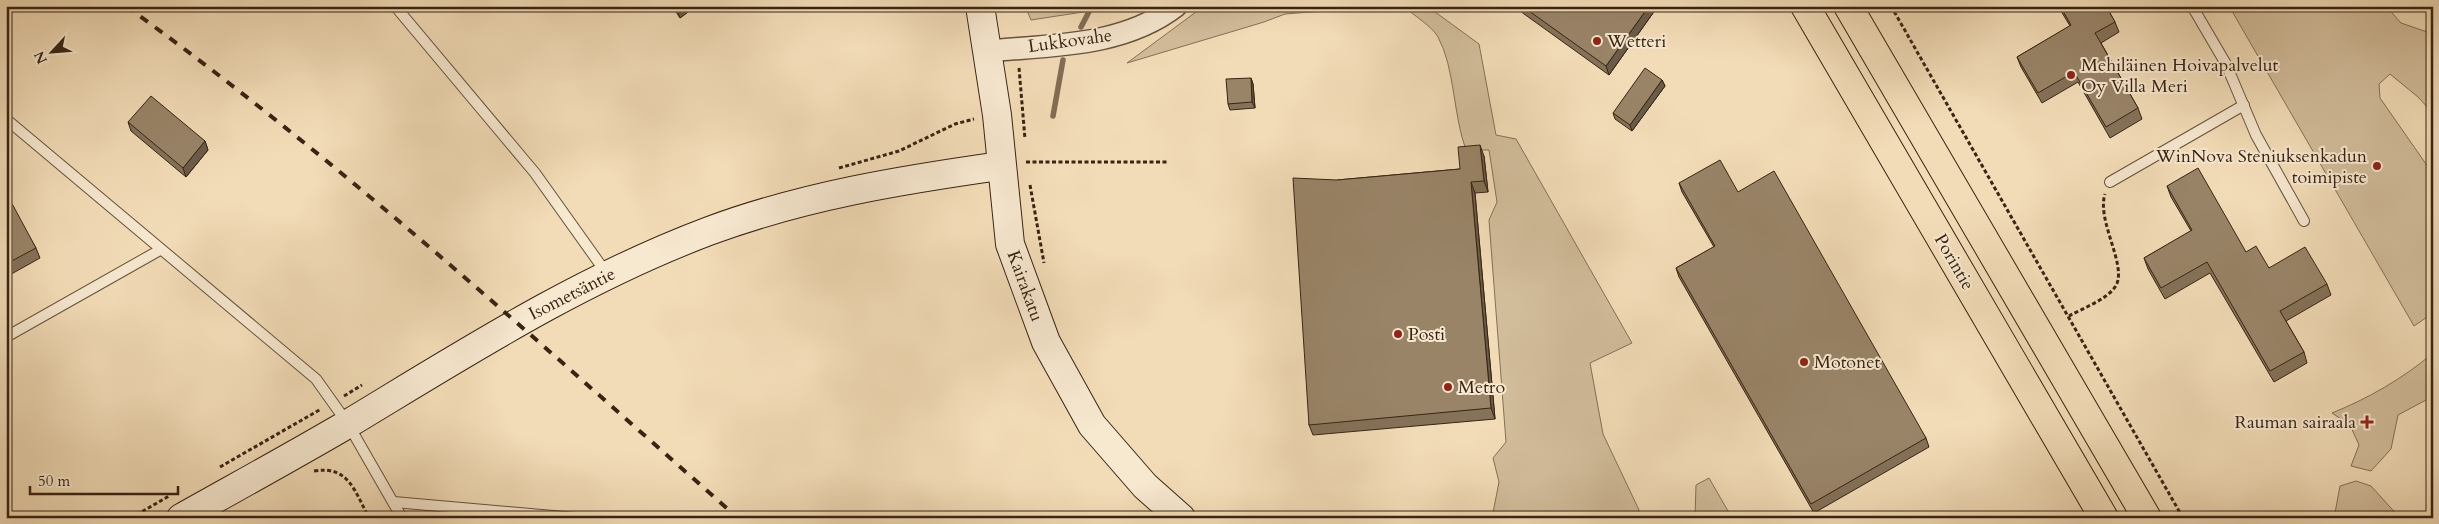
<svg xmlns="http://www.w3.org/2000/svg" width="2439" height="524" font-family="Cardo,serif">
	<style>
		.green { fill: #d2bd9b; stroke: #857057 }
		.lines { fill: none; stroke-linecap: round; stroke-linejoin: round }
		.stream { stroke: #826d54; stroke-width: 5.5 }
		.lane-casing { stroke: #66523c; stroke-width: 12 }
		.street-casing { stroke: #66523c; stroke-width: 24 }
		.secondary-casing { stroke: #382413; stroke-width: 30 }
		.highway-casing { stroke: #382413; stroke-width: 30 }
		.path { stroke: #382413; stroke-width: 3; stroke-dasharray: 4 2.5; stroke-linecap: butt }
		.lane { stroke: #f7e8d0; stroke-width: 10 }
		.street { stroke: #f7e8d0; stroke-width: 21 }
		.secondary { stroke: #f7e8d0; stroke-width: 28 }
		.highway { stroke: #f2dcb7; stroke-width: 28 }
		.rail { stroke: #382413; stroke-width: 4; stroke-dasharray: 9 9; stroke-linecap: butt }
		.wall { fill: #847259; stroke: #382413 }
		.shaded-wall { fill: #6b5c49; stroke: #382413 }
		.building { fill: #998468; stroke: #382413 }
		.poi-dot { fill: #8f2418; stroke: #f7e8d0; stroke-width: 2 }
		.labels { text-anchor: middle; dominant-baseline: central; stroke-width: 4; stroke-linejoin: round; paint-order: stroke }
		.street-label { font-size: 18px; fill: #382413; stroke: #f7e8d0 }
		.poi-label { font-size: 18px; fill: #382413; stroke: #f7e8d0; text-anchor: start }
	</style>
	<rect width="100%" height="100%" fill="#f2dcb7"/>
	<filter id="stains"><feTurbulence type="fractalNoise" baseFrequency=".004" numOctaves="4"/><feColorMatrix values="0 0 0 0 .2 0 0 0 0 .09 0 0 0 0 .02 0 0 0 .5 -.17"/></filter>
	<radialGradient id="worn" r=".72"><stop offset=".6" stop-color="#630" stop-opacity="0"/><stop offset="1" stop-color="#630" stop-opacity=".3"/></radialGradient>
	<!-- green -->
	<g class="green">
		<polygon points="1025,6 1122,6 1031,20"/>
		<polygon points="1204,6 1386,6 1285,14 1264,22 1127,63"/>
		<path d="M1403,6H1427L1479,44L1496,135L1516,139L1632,343L1590,363L1603,434L1639,510L1637,518H1492L1499,482L1493,458L1506,442L1489,220L1497,202L1489,150H1466C1453,115 1455,68 1438,37C1433,27 1412,14 1403,6Z"/>
		<polygon points="2229,6 2386,6 2401,23 2433,34 2433,132 2431,111 2418,97 2390,74 2379,84 2380,98 2433,174 2433,313 2414,326"/>
		<path d="M2433,353V402L2426,400L2398,415L2391,449L2371,471L2351,466L2359,445L2350,425L2332,413C2367,399 2404,378 2433,353Z"/>
		<polygon points="1709,478 1732,518 1695,518 1696,485"/>
		<polygon points="2356,481 2371,486 2400,518 2337,518 2335,513 2340,486"/>
	</g>
	<g class="lines">
		<!-- stream -->
		<g class="stream">
			<polyline points="1081,27 1092,6"/>
			<polyline points="1053,116 1063,60"/>
		</g>
		<defs>
			<g id="lane">
				<polyline points="395,6 535,173 607,274"/>
				<polyline points="2192,6 2226,64 2256,135 2304,221"/>
				<polyline points="6,119 316,379 348,424 402,518"/>
				<polyline points="2110,182 2244,105"/>
				<polyline points="6,337 160,250"/>
				<polyline points="394,502 576,518"/>
			</g>
			<path id="street" d="M988,51C1051,45 1123,47 1176,6"/>
			<g id="secondary">
				<polyline points="980,6 997,115 1010,244 1046,342 1092,425 1145,486 1181,518"/>
				<path d="M181,518C238,486 295,455 351,422C467,352 581,279 709,231C803,196 901,180 1000,166"/>
			</g>
			<g id="highway">
				<polyline points="1805,6 2104,518"/>
				<polyline points="1848,6 2147,518"/>
			</g>
		</defs>
		<!-- lane casing -->
		<use href="#lane" class="lane-casing"/>
		<!-- street casing -->
		<use href="#street" class="street-casing"/>
		<!-- secondary casing -->
		<use href="#secondary" class="secondary-casing"/>
		<!-- highway casing -->
		<use href="#highway" class="highway-casing"/>
		<!-- path -->
		<g class="path">
			<polyline points="1891,6 2183,518"/>
			<polyline points="1019,68 1025,139"/>
			<polyline points="1026,162 1168,162"/>
			<polyline points="839,168 899,151 955,124 974,119"/>
			<polyline points="1030,185 1044,263"/>
			<path d="M2069,316C2083,308 2106,300 2115,287C2129,268 2096,221 2105,194"/>
			<polyline points="344,396 362,385"/>
			<polyline points="220,467 321,409"/>
			<path d="M314,471C349,465 355,492 369,518"/>
			<polyline points="131,518 169,496"/>
		</g>
		<!-- lane -->
		<use href="#lane" class="lane"/>
		<!-- street -->
		<use href="#street" class="street"/>
		<!-- secondary -->
		<use href="#secondary" class="secondary"/>
		<!-- highway -->
		<use href="#highway" class="highway"/>
		<!-- rail -->
		<path class="rail" d="M126,6C342,162 538,342 738,518"/>
	</g>
	<!-- wall -->
	<g class="wall">
		<polygon points="672,6 696,6 680,18"/>
		<polygon points="1513,6 1658,6 1609,75"/>
		<polygon points="2058,6 2106,6 2115,22 2119,32 2101,43 2138,108 2142,119 2110,138 2078,82 2042,103 2021,67 2017,57 2070,26"/>
		<polygon points="1251,78 1253,84 1255,108 1230,110 1228,104"/>
		<polygon points="1662,80 1665,86 1632,131 1615,119 1613,113"/>
		<polygon points="128,122 205,141 208,150 186,177 131,131"/>
		<polygon points="1484,156 1488,192 1475,193 1495,419 1313,435 1309,425 1337,180 1460,169"/>
		<polygon points="1679,183 1738,192 1926,438 1929,447 1814,513 1679,277 1676,268 1714,247 1682,192"/>
		<polygon points="2167,186 2246,252 2269,268 2327,284 2331,295 2286,321 2304,352 2307,363 2274,382 2210,273 2165,299 2148,269 2144,258 2191,231 2171,197"/>
		<polygon points="6,200 36,248 40,258 6,277"/>
	</g>
	<!-- shaded-wall -->
	<g class="shaded-wall">
		<polygon points="677,6 696,6 680,18 676,7"/>
		<polygon points="1649,6 1658,6 1609,75 1606,66"/>
		<polygon points="1251,78 1253,84 1255,108 1252,102"/>
		<polygon points="1662,80 1665,86 1632,131 1630,125"/>
		<polygon points="205,141 208,150 186,177 183,168"/>
		<polygon points="1480,145 1484,156 1488,192 1484,181"/>
		<polygon points="1471,182 1475,193 1495,419 1491,408"/>
	</g>
	<!-- building -->
	<g class="building">
		<polygon points="1522,6 1649,6 1606,66"/>
		<polygon points="2060,6 2106,6 2115,22 2095,33 2138,108 2106,127 2074,72 2038,93 2017,57 2071,25"/>
		<polygon points="1645,68 1662,80 1630,125 1613,113"/>
		<polygon points="1251,78 1252,102 1228,104 1226,79"/>
		<polygon points="151,96 205,141 183,168 128,122"/>
		<polygon points="1480,145 1484,181 1471,182 1491,408 1309,425 1293,178 1337,180 1460,169 1458,147"/>
		<polygon points="1720,160 1738,192 1774,171 1926,438 1811,504 1676,268 1715,246 1679,183"/>
		<polygon points="2198,168 2246,252 2256,246 2269,268 2305,247 2327,284 2280,311 2304,352 2270,371 2207,262 2161,288 2144,258 2192,230 2167,186"/>
		<polygon points="9,198 36,248 6,264 6,200"/>
	</g>
	<!-- markers -->
	<g class="poi-dot">
		<circle cx="1597" cy="41" r="5"/>
		<circle cx="2071" cy="75" r="5"/>
		<circle cx="2377" cy="166" r="5"/>
		<circle cx="1398" cy="334" r="5"/>
		<circle cx="1804" cy="362" r="5"/>
		<circle cx="1448" cy="387" r="5"/>
		<path d="M2364.5 414.5h5v5h5v5h-5v5h-5v-5h-5v-5h5z"/>
	</g>
	<g class="labels">
		<!-- street labels -->
		<g class="street-label">
			<text transform="translate(1070 41) rotate(-8)">Lukkovahe</text>
			<text transform="translate(1954 262) rotate(60)">Porintie</text>
			<text transform="translate(1025 286) rotate(70)">Kairakatu</text>
			<text transform="translate(572 294) rotate(-27)">Isometsäntie</text>
		</g>
		<!-- poi labels -->
		<g class="poi-label">
			<text x="1607" y="41">Wetteri</text>
			<text x="2081" y="65">Mehiläinen Hoivapalvelut<tspan x="2081" dy="21">Oy Villa Meri</tspan></text>
			<text x="2367" y="156" text-anchor="end">WinNova Steniuksenkadun<tspan x="2367" dy="21">toimipiste</tspan></text>
			<text x="1408" y="334">Posti</text>
			<text x="1814" y="362">Motonet</text>
			<text x="1458" y="387">Metro</text>
			<text x="2356" y="422" text-anchor="end">Rauman sairaala</text>
		</g>
	</g>
	<!-- margin -->
	<rect width="2439" height="524" fill="none" stroke="#f2dcb7" stroke-width="25"/>
	<rect x="8" y="8" width="2424" height="509" fill="none" stroke="#382413" stroke-width="2.5"/>
	<rect x="12" y="12" width="2414" height="499" fill="none" stroke="#382413"/>
	<!-- north arrow -->
	<g transform="translate(52 52) rotate(244)" stroke="#f7e8d0" stroke-width="4" paint-order="stroke">
	<path d="M0-4L9 19L0 12L-9 19Z" fill="#382413"/>
	<text y="-8" font-size="14" font-weight="bold" text-anchor="middle" fill="#382413">N</text>
	</g>
	<!-- scale -->
	<path d="M30 486v8h148v-8" fill="none" stroke="#382413" stroke-width="2.5"/>
	<text x="38" y="486" font-size="15" fill="#382413" stroke="#f7e8d0" stroke-width="4" paint-order="stroke">50 m</text>
	<rect width="100%" height="100%" filter="url(#stains)"/>
	<rect width="100%" height="100%" fill="url(#worn)"/>
</svg>
